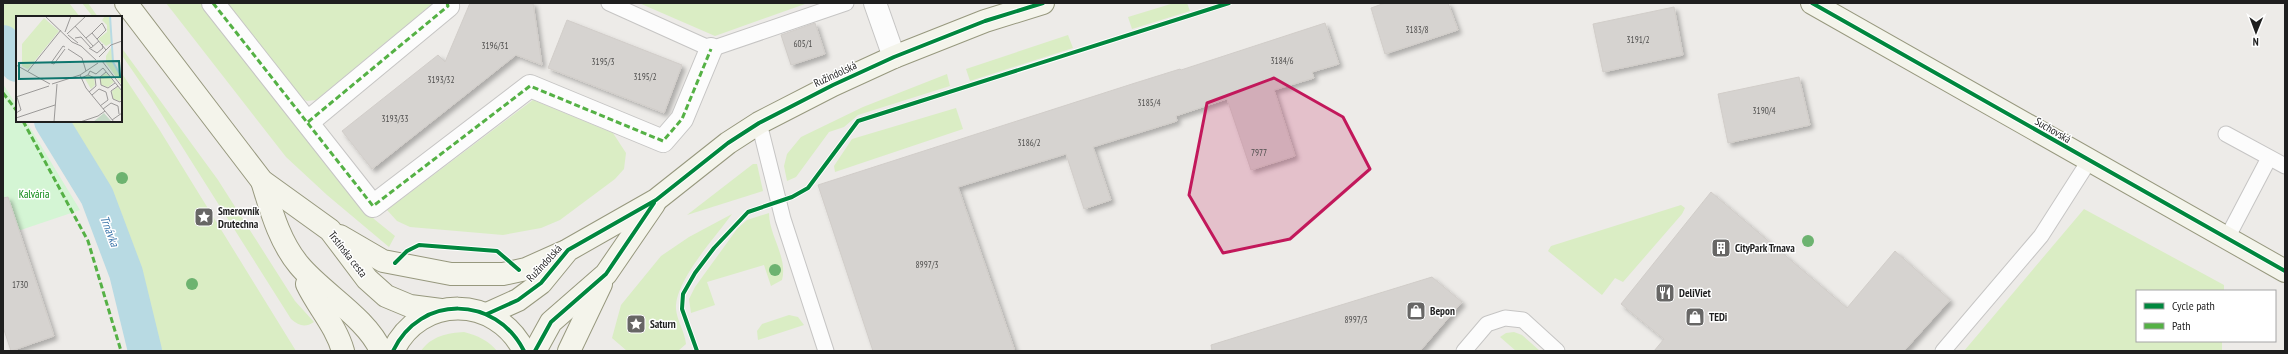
<svg xmlns="http://www.w3.org/2000/svg" width="2288" height="354" font-family="'PT Sans Narrow',sans-serif">
	<style>
		.grass { fill: #daedc4 }
		.park { fill: #d4f5d4 }
		.lines { fill: none; stroke-linecap: round; stroke-linejoin: round }
		.canal { stroke: #b8dae3; stroke-width: 34 }
		.building { fill: #d6d3d0; stroke: #d1cdc9; filter: url(#shadow) }
		.lane-casing { stroke: #c6c5c4; stroke-width: 17 }
		.street-casing { stroke: #c6c5c4; stroke-width: 24 }
		.secondary-casing { stroke: #97987e; stroke-width: 24 }
		.lane { stroke: #fcfcfc; stroke-width: 15 }
		.street { stroke: #fcfcfc; stroke-width: 22 }
		.secondary { stroke: #f4f4eb; stroke-width: 22 }
		.quiet { stroke: #55b145; stroke-width: 3; stroke-dasharray: 6 3; stroke-linecap: butt }
		.cycleway-casing { stroke: #fff; stroke-width: 6 }
		.cycleway { stroke: #00873e; stroke-width: 4 }
		.tree { fill: #6db370 }
		.marked { fill: #c2185b; fill-opacity: 0.2; stroke: #c2185b; stroke-width: 3; stroke-linejoin: round }
		.labels { text-anchor: middle; dominant-baseline: central; stroke-width: 3; stroke-linejoin: round; paint-order: stroke }
		.number-label { font-size: 9px; fill: #4d4c4b }
		.street-label { font-size: 11px; fill: #1f1f1f; stroke: #fff }
		.park-label { font-size: 11px; fill: #05850d; stroke: #fff }
		.poi-label { font-size: 11px; font-weight: bold; fill: #1f1f1f; stroke: #fff; text-anchor: start }
		.water-label { font-size: 12px; font-style: italic; fill: #427aad; stroke: #fff }
		.inset-river { fill: none; stroke: #b8dae3; stroke-width: 2 }
		.inset-road { fill: none; stroke: #9b9998; stroke-width: 1 }
		.view { fill: #0f766e; fill-opacity: 0.15; stroke: #0f766e; stroke-width: 2 }
		.inset-edge { fill: none; stroke: #1f1f1f; stroke-width: 2 }
	</style>
	<defs>
		<filter id="shadow"><feDropShadow dx="3.5" dy="3.5" stdDeviation="2" flood-color="#0004"/></filter>
	</defs>
	<rect width="100%" height="100%" fill="#edebe8"/>
	<!-- grass -->
	<g class="grass">
		<polygon points="3,3 69,3 80,17 17,17 17,50 3,31"/>
		<polygon points="82,3 88,3 98,17 93,17"/>
		<polygon points="166,3 201,3 374,219 395,236 389,247 327,195 286,157"/>
		<polygon points="226,3 433,3 316,100 307,101 298,96"/>
		<polygon points="639,3 804,3 805,4 715,36"/>
		<polygon points="1174,3 1187,3 1190,11 1132,29 1128,17"/>
		<polygon points="1068,35 1073,48 970,81 966,69"/>
		<path d="M121,47L218,180L295,301L314,322C305,328 299,326 291,319L152,99L121,54Z"/>
		<path d="M121,72L159,129L296,351H157C146,306 135,255 115,213C100,181 80,151 60,121H121Z"/>
		<polygon points="947,74 950,86 858,115 844,127 829,132 796,177 787,181 784,166 787,154 801,137 863,107"/>
		<polygon points="533,100 613,133 626,153 624,169 615,179 560,220 541,228 503,235 410,227 397,221 387,210"/>
		<polygon points="956,108 963,129 835,172 834,166 852,139"/>
		<polygon points="753,164 757,164 763,191 687,215"/>
		<polygon points="1681,205 1685,208 1682,214 1623,282 1615,278 1602,295 1548,251 1551,246"/>
		<polygon points="2084,209 2224,285 2224,291 2137,291 2137,341 2222,341 2222,351 1964,351"/>
		<path d="M769,213C769,236 788,257 782,280L771,286L764,265L707,282L715,305L691,313L689,299L695,287L737,229L747,220Z"/>
		<path d="M732,214C715,238 675,280 676,309C677,321 685,332 686,344L678,351H627L612,338L621,305L661,256L689,237Z"/>
		<polygon points="789,315 798,317 804,325 758,340 757,331 762,324"/>
		<path d="M464,332C478,336 488,340 497,351H421C431,336 448,333 464,332Z"/>
		<polygon points="1514,332 1522,335 1540,351 1516,351 1500,337 1506,333"/>
	</g>
	<!-- park -->
	<polygon class="park" points="3,84 17,106 17,121 26,121 80,210 3,236"/>
	<g class="lines">
		<!-- canal -->
		<g class="canal">
			<polyline points="3,42 17,65"/>
			<polyline points="51,121 97,196 126,273 145,351"/>
		</g>
	</g>
	<!-- building -->
	<g class="building">
		<polygon points="470,3 533,3 542,65 516,55 372,169 342,131 438,55 445,62"/>
		<polygon points="1385,3 1448,3 1458,30 1385,54 1371,8"/>
		<polygon points="1674,7 1683,55 1603,72 1593,24"/>
		<polygon points="567,20 682,65 664,113 548,68"/>
		<polygon points="815,23 825,54 791,65 781,35"/>
		<polygon points="1325,23 1339,64 1312,72 1314,78 1274,90 1295,156 1251,170 1227,99 1176,116 1177,121 1093,147 1111,200 1084,209 1066,154 958,187 1015,351 873,351 818,185 1132,84 1180,69 1181,70"/>
		<polygon points="1799,77 1810,125 1728,143 1718,94"/>
		<polygon points="1711,192 1847,308 1895,251 1950,300 1904,351 1654,351 1664,339 1621,304"/>
		<polygon points="8,197 54,336 11,351 3,327 3,198"/>
		<polygon points="1432,277 1462,302 1420,351 1212,351 1211,345"/>
	</g>
	<g class="lines">
		<defs>
			<g id="lane">
				<polyline points="609,3 711,49 846,3"/>
				<polyline points="759,123 783,219 826,351"/>
				<polyline points="2226,134 2285,166"/>
				<polyline points="2227,238 2269,158"/>
				<polyline points="1464,351 1487,324 1505,318 1523,320 1557,351"/>
				<polyline points="1943,351 2041,236 2089,161"/>
			</g>
			<g id="street">
				<polyline points="213,3 373,206 530,86 663,141 682,119 711,49"/>
				<polyline points="875,3 894,57"/>
				<polyline points="308,122 448,6 447,3"/>
			</g>
			<g id="secondary">
				<polyline points="126,3 262,181 330,230 367,279 386,296 410,306 441,310"/>
				<polyline points="1812,3 2285,271"/>
				<path d="M262,181C271,210 279,241 299,265C322,293 367,318 381,351"/>
				<polyline points="340,236 383,261 451,274 503,274 526,269 564,252"/>
				<path d="M307,284C318,307 336,326 343,351"/>
				<polyline points="487,314 518,300 541,283 568,250 656,200 728,143 759,123 833,85 894,57 985,21 1043,3"/>
				<path d="M393,351C420,294 496,295 524,351"/>
				<polyline points="535,351 551,322 606,274 654,204"/>
				<polyline points="569,351 601,284"/>
			</g>
		</defs>
		<!-- lane casing -->
		<use href="#lane" class="lane-casing"/>
		<!-- street casing -->
		<use href="#street" class="street-casing"/>
		<!-- secondary casing -->
		<use href="#secondary" class="secondary-casing"/>
		<!-- lane -->
		<use href="#lane" class="lane"/>
		<!-- street -->
		<use href="#street" class="street"/>
		<!-- secondary -->
		<use href="#secondary" class="secondary"/>
		<!-- quiet -->
		<g class="quiet">
			<polyline points="213,3 373,206 530,86 663,141 682,119 711,49"/>
			<polyline points="3,93 17,111"/>
			<polyline points="23,121 88,241 121,351"/>
			<polyline points="308,122 448,6 447,3"/>
		</g>
		<defs>
			<g id="cycleway">
				<polyline points="1812,3 2285,271"/>
				<polyline points="395,263 407,251 419,245 497,251 519,270"/>
				<polyline points="487,314 518,300 541,283 568,250 656,200 728,143 759,123 833,85 894,57 985,21 1043,3"/>
				<path d="M393,351C420,294 496,295 524,351"/>
				<polyline points="535,351 551,322 606,274 654,203"/>
				<polyline points="697,351 682,309 683,294 695,273 714,248 748,212 792,197 808,188 858,121 1229,3"/>
			</g>
		</defs>
		<!-- cycleway casing -->
		<use href="#cycleway" class="cycleway-casing"/>
		<!-- cycleway -->
		<use href="#cycleway" class="cycleway"/>
	</g>
	<!-- trees -->
	<g class="tree">
		<circle cx="122" cy="178" r="6"/>
		<circle cx="1808" cy="241" r="6"/>
		<circle cx="775" cy="270" r="6"/>
		<circle cx="192" cy="284" r="6"/>
	</g>
	<!-- marked area -->
	<path class="marked" d="M1274,78L1343,117L1370,169L1290,239L1223,253L1189,195L1207,103Z"/>
	<!-- icons -->
	<defs>
		<symbol id="sight-square" viewBox="-11 -11 22 22"><rect x="-9" y="-9" width="18" height="18" rx="4" fill="#676665" stroke="#fff"/><path d="M0-6L1.8-2.2L6-1.7L2.9 1.2L3.7 5.4L0 3.3L-3.7 5.4L-2.9 1.2L-6-1.7L-1.8-2.2Z" fill="#fff"/></symbol>
		<symbol id="building-square" viewBox="-11 -11 22 22"><rect x="-9" y="-9" width="18" height="18" rx="4" fill="#676665" stroke="#fff"/><path d="M-4-6H4V6H1V3H-1V6H-4ZM-2.5-4.3h1.7v1.8h-1.7ZM.8-4.3h1.7v1.8H.8ZM-2.5-1h1.7V.8h-1.7ZM.8-1h1.7V.8H.8Z" fill="#fff"/></symbol>
		<symbol id="restaurant-square" viewBox="-11 -11 22 22"><rect x="-9" y="-9" width="18" height="18" rx="4" fill="#676665" stroke="#fff"/><path d="M-5-6h1v4h1v-4h1v4h1v-4h1v5L-1.5 .5V6h-2V.5L-5-1ZM5-6V6H3V1.5H1.5Q1.5-4 5-6Z" fill="#fff"/></symbol>
		<symbol id="shop-square" viewBox="-11 -11 22 22"><rect x="-9" y="-9" width="18" height="18" rx="4" fill="#676665" stroke="#fff"/><path d="M-5-2.5h2.3a2.7 3.5 0 0 1 5.4 0H5L5.5 6h-11ZM-1.5-2.5h3a1.5 2.3 0 0 0-3 0Z" fill="#fff"/></symbol>
	</defs>
	<g fill-rule="evenodd">
		<use href="#sight-square" x="193" y="206" width="22" height="22"/>
		<use href="#building-square" x="1710" y="237" width="22" height="22"/>
		<use href="#restaurant-square" x="1654" y="282" width="22" height="22"/>
		<use href="#shop-square" x="1405" y="300" width="22" height="22"/>
		<use href="#shop-square" x="1684" y="306" width="22" height="22"/>
		<use href="#sight-square" x="625" y="313" width="22" height="22"/>
	</g>
	<g class="labels">
		<!-- number labels -->
		<g class="number-label">
			<text x="1417" y="29">3183/8</text>
			<text x="1638" y="39">3191/2</text>
			<text x="803" y="43">605/1</text>
			<text x="495" y="45">3196/31</text>
			<text x="1282" y="60">3184/6</text>
			<text x="603" y="61">3195/3</text>
			<text x="645" y="76">3195/2</text>
			<text x="441" y="79">3193/32</text>
			<text x="1149" y="102">3185/4</text>
			<text x="1764" y="110">3190/4</text>
			<text x="395" y="118">3193/33</text>
			<text x="1029" y="142">3186/2</text>
			<text x="1259" y="152">7977</text>
			<text x="927" y="264">8997/3</text>
			<text x="20" y="284">1730</text>
			<text x="1356" y="319">8997/3</text>
		</g>
		<!-- street labels -->
		<g class="street-label">
			<text transform="translate(835 74) rotate(-25)">Ružindolská</text>
			<text transform="translate(2053 130) rotate(30)">Suchovská</text>
			<text transform="translate(348 254) rotate(52)">Trstínska cesta</text>
			<text transform="translate(544 263) rotate(-47)">Ružindolská</text>
		</g>
		<!-- park labels -->
		<g class="park-label">
			<text x="34" y="194">Kalvária</text>
		</g>
		<!-- poi labels -->
		<g class="poi-label">
			<text x="218" y="211">Smerovník<tspan x="218" dy="13">Drutechna</tspan></text>
			<text x="1735" y="248">CityPark Trnava</text>
			<text x="1679" y="293">DeliViet</text>
			<text x="1430" y="311">Bepon</text>
			<text x="1709" y="317">TEDi</text>
			<text x="650" y="324">Saturn</text>
		</g>
		<!-- water labels -->
		<g class="water-label">
			<text transform="translate(110 231) rotate(69)">Trnávka</text>
		</g>
	</g>
	<!-- overview -->
	<g transform="translate(16 16)">
		<rect width="106" height="106" fill="#edebe8"/>
		<path d="M89,0H94L95,27L90,30L82,23L91,16V9L86,4ZM28,2L43,15L12,53L6,50V28ZM95,32L97,48L106,62V69L90,47V40ZM90,57L98,66L92,71L85,69L84,61ZM72,60L78,62L79,69L75,73L68,61ZM102,71L106,76L104,85L97,83L96,75Z" fill="#daedc4"/>
		<path d="M88,97L96,106H77Z" fill="#c5d9c6"/>
		<path class="inset-river" d="M94,0L97,46L106,62"/>
		<path class="inset-road" d="M29,0L56,26L65,30L80,44M59,10L77,30M49,16L55,0M76,17L86,7L90,14L81,23M51,18L70,0M52,19L62,27M59,22L65,21L75,32L83,25M70,22L76,17L90,34M73,32L81,37L87,32L86,28M49,33L38,48L35,47L47,30L49,31M52,33L66,42L70,55M83,41L95,29L106,25M86,45L106,71M0,49L34,68M12,55L45,14M90,56L84,61L85,69L92,72L99,67M64,59L70,72L98,106M72,59L74,55L80,58L87,52L106,75M65,62L72,59L79,62L80,70L73,76M36,68L64,59L82,47M102,70L95,75L97,83L104,86L106,84M76,79L83,73L90,76L92,84L84,90M0,81L33,70M87,93L95,87L102,90L103,98M0,97L5,94L1,81M0,102L39,89M96,104L106,97M38,106L41,68M64,106L82,100L89,95"/>
		<path class="view" d="M103,45L104,61L3,63V47Z"/>
		<rect width="106" height="106" class="inset-edge"/>
	</g>
	<!-- border -->
	<rect width="2288" height="354" fill="none" stroke="#1f1f1f" stroke-width="8"/>
	<!-- legend -->
	<rect x="2136" y="290" width="140" height="52" fill="#ffffff" stroke="#a5a5a5"/>
	<rect x="2144" y="303" width="20" height="6" fill="#00873e" stroke="#a5a5a5"/>
	<text x="2172" y="310" font-size="12" fill="#1f1f1f">Cycle path</text>
	<rect x="2144" y="323" width="20" height="6" fill="#55b145" stroke="#a5a5a5"/>
	<text x="2172" y="330" font-size="12" fill="#1f1f1f">Path</text>
	<!-- north arrow -->
	<g transform="translate(2256 32) rotate(181)" stroke="#ffffff" stroke-width="3" paint-order="stroke">
	<path d="M0-3L7 15L0 10L-7 15Z" fill="#1f1f1f"/>
	<text y="-6" font-size="11" font-weight="bold" text-anchor="middle" fill="#1f1f1f">N</text>
	</g>
</svg>
